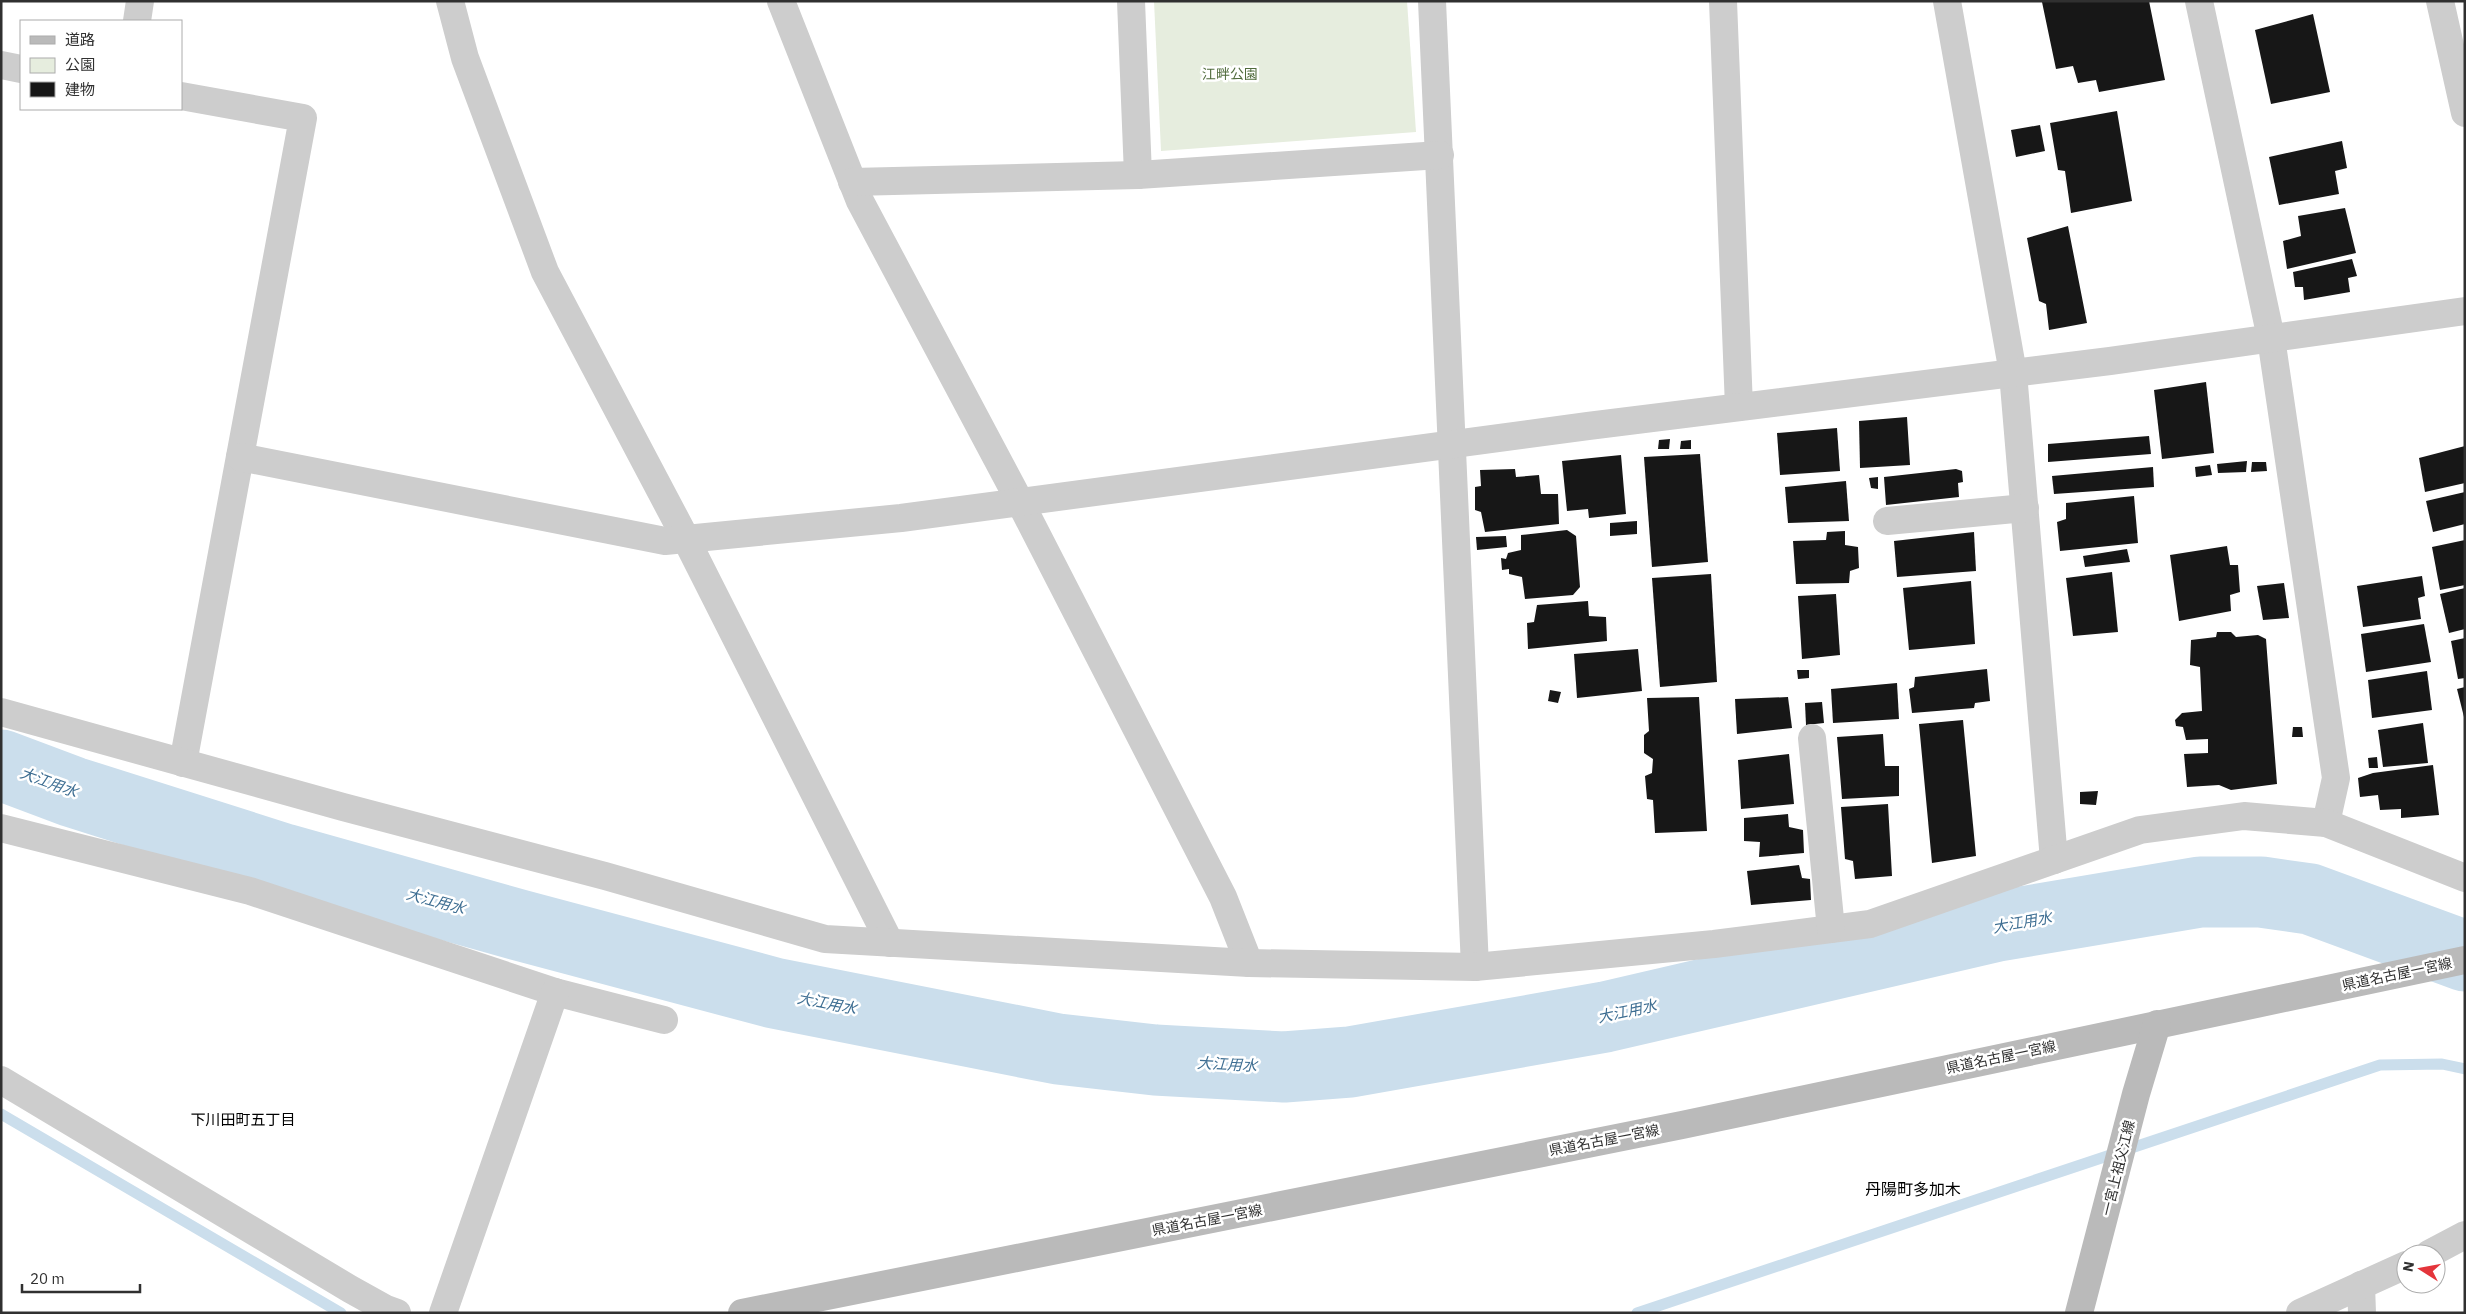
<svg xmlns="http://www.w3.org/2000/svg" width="2466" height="1314" font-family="'IBM Plex Sans','Noto Sans JP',sans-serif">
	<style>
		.green { fill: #e6edde }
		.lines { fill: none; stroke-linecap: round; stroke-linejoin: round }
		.stream { stroke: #cbdeec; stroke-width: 11 }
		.river { stroke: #cbdeec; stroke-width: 71 }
		.building { fill: #171717 }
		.minor { stroke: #cdcdcd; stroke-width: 28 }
		.secondary { stroke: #bababa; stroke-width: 28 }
		.labels { text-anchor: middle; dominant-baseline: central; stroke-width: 5; stroke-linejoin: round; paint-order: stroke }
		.park-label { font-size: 14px; fill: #516c3d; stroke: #fff }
		.street-label { font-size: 14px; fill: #303030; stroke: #fff }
		.water-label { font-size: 15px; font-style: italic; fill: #3e6e92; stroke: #fff }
		.neighbourhood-label { font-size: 15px; fill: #000; stroke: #fff }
		.quarter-label { font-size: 16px; fill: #000; stroke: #fff }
	</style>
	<rect width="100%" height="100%" fill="#fff"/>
	<!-- green -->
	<polygon class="green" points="1154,1 1407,1 1416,132 1161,151"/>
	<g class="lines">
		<!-- stream -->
		<g class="stream">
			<polyline points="1,1114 341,1313"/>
			<polyline points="1637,1313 2380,1065 2442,1064 2465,1069"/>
		</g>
		<!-- river -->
		<polyline class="river" points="1,765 73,792 284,859 519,925 774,993 1058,1049 1155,1060 1284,1067 1350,1062 1605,1017 1998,926 2200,892 2261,892 2310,899 2465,956"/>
	</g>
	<!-- building -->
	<g class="building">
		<polygon points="2149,1 2165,80 2099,92 2096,80 2078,83 2073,66 2056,69 2042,2"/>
		<polygon points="2313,14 2330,92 2271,104 2255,30"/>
		<polygon points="2117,111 2132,201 2071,213 2065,171 2058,170 2050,123"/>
		<polygon points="2040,125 2045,151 2016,157 2011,130"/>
		<polygon points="2342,141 2347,168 2335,171 2339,194 2279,205 2269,157"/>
		<polygon points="2345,208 2356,253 2287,269 2283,241 2301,236 2298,216"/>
		<polygon points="2068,226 2087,323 2049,330 2046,304 2039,301 2027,238"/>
		<polygon points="2352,259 2357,276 2348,278 2350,292 2304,300 2303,287 2295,287 2293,272"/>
		<polygon points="2206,382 2214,453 2162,459 2154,390"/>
		<polygon points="1907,417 1910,465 1860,468 1859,421"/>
		<polygon points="1837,428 1840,471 1780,475 1777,433"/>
		<polygon points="2149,436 2151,454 2048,462 2048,444"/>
		<polygon points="1670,439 1669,449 1658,449 1659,440"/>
		<polygon points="1691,440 1691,449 1680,449 1681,441"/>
		<polygon points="2465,446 2465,483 2425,492 2419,458"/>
		<polygon points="1700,454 1708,562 1652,567 1644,457"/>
		<polygon points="1621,455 1626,514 1589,518 1588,509 1567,511 1562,461"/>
		<polygon points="2247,461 2246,472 2218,473 2217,464"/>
		<polygon points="2252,462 2266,462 2267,471 2251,472"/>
		<polygon points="2210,465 2212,475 2196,477 2195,467"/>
		<polygon points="2153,467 2154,487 2054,494 2052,476"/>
		<polygon points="1515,469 1516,477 1539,475 1541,494 1558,494 1559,524 1485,532 1481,512 1475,510 1475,487 1481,486 1480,470"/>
		<polygon points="1956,469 1962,471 1963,482 1958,483 1959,497 1886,505 1884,477"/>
		<polygon points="1878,477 1878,489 1871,488 1869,478"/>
		<polygon points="1846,481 1849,521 1788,523 1785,487"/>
		<polygon points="2465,492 2465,524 2433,532 2426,501"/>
		<polygon points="2134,496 2138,543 2060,551 2057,522 2066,519 2066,503"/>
		<polygon points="1637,521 1637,534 1610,536 1610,523"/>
		<polygon points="1567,530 1576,536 1580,587 1573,595 1525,599 1522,577 1509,574 1509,569 1502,570 1501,558 1506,559 1508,553 1521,550 1521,535"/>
		<polygon points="1845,531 1845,545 1858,547 1859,568 1850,571 1849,583 1796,584 1793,541 1826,540 1827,532"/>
		<polygon points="1974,532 1976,571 1897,577 1894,541"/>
		<polygon points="1506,536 1507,547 1477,550 1476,537"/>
		<polygon points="2465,540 2465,585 2440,590 2432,547"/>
		<polygon points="2227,546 2230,565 2238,565 2240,592 2230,595 2231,611 2179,621 2170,555"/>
		<polygon points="2127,549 2130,562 2085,567 2083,556"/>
		<polygon points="2112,572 2118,632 2073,636 2066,578"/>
		<polygon points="1711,574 1717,682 1660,687 1652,578"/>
		<polygon points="2422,576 2425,596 2418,598 2421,619 2363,627 2357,586"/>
		<polygon points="1971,581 1975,644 1909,650 1903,588"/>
		<polygon points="2284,583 2289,618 2263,620 2257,586"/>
		<polygon points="2465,588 2465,629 2449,633 2440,594"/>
		<polygon points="1836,594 1840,655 1802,659 1798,596"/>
		<polygon points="1588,601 1589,616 1606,617 1607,641 1528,649 1527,623 1534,622 1537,605"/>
		<polygon points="2424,624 2431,662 2366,672 2361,634"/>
		<polygon points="2217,632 2231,632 2236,637 2258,635 2266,639 2277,784 2231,790 2219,785 2187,787 2184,754 2208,753 2208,739 2186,740 2183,727 2176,726 2175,720 2182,713 2202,711 2200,667 2190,665 2191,640 2216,637"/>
		<polygon points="2465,638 2465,678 2458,679 2451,641"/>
		<polygon points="1638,649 1642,691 1577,698 1574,654"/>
		<polygon points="1987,669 1990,701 1975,703 1974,708 1912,713 1909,689 1914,687 1915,677"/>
		<polygon points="1797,670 1809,670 1809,678 1798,679"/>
		<polygon points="2427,671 2432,710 2372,718 2368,680"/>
		<polygon points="1897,683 1899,719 1833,723 1831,689"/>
		<polygon points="2465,687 2465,717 2464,717 2457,689"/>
		<polygon points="1550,690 1561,692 1558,703 1548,701"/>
		<polygon points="1699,697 1707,831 1655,833 1653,800 1647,799 1645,776 1652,773 1653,759 1644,753 1644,735 1649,731 1647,698"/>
		<polygon points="1788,697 1792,728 1737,734 1735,699"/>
		<polygon points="1822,702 1824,723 1806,725 1805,703"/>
		<polygon points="1963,720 1976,856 1932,863 1919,724"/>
		<polygon points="2423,723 2428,763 2383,767 2378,730"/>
		<polygon points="2293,727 2302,727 2303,737 2292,737"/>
		<polygon points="1883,734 1885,766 1899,766 1899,796 1842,799 1837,737"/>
		<polygon points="1789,754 1794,804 1741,809 1738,760"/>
		<polygon points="2377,757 2378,768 2369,768 2368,758"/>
		<polygon points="2433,765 2439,815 2401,818 2401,809 2380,810 2378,795 2360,797 2358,778 2373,773"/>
		<polygon points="2098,791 2096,805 2080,804 2080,792"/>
		<polygon points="1888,804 1892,876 1855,879 1853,861 1845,859 1841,807"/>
		<polygon points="1788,814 1789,827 1803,830 1804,853 1759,857 1760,842 1744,841 1744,818"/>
		<polygon points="1799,865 1802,878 1810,879 1811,900 1751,905 1747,871"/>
	</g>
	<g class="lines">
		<!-- minor -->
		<g class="minor">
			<polyline points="450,1 465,58 545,272 686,539 890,943"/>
			<polyline points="781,1 860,201 1020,502 1223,897 1249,963"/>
			<polyline points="1131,1 1138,175"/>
			<polyline points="1432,1 1475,967"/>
			<polyline points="1723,1 1739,407"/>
			<polyline points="1947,1 2013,373 2054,860"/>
			<polyline points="2199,1 2271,338 2336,778 2326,823"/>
			<polyline points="2440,1 2465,113"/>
			<polyline points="137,21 140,1"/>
			<polyline points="1,65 21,69"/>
			<polyline points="181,96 303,118 183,763"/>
			<polyline points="852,182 1138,175 1440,155"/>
			<polyline points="240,457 665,541 901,518 1588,426 2110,361 2465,311"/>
			<polyline points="1887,521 2025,508"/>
			<polyline points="1,712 343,807 605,876 825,939 1249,963 1475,967 1714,944 1870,924 2140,830 2244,816 2326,823 2465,878"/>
			<polyline points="1812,738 1831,929"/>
			<polyline points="1,828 250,891 555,992 664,1020"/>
			<polyline points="1,1080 350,1289 386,1309 397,1313"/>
			<polyline points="2429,1254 2465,1235"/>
			<polyline points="2361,1285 2362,1313"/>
			<polyline points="443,1313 555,992"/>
			<polyline points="2300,1313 2406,1265"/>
		</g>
		<!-- secondary -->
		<g class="secondary">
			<polyline points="742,1313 1682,1125 2465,960"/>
			<polyline points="2079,1313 2136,1094 2157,1024"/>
		</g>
	</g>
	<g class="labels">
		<!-- park labels -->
		<g class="park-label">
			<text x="1230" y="74">江畔公園</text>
		</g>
		<!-- street labels -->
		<g class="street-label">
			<text transform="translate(2397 974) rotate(-12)">県道名古屋一宮線</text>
			<text transform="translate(2001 1057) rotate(-12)">県道名古屋一宮線</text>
			<text transform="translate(1604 1140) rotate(-11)">県道名古屋一宮線</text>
			<text transform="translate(2118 1168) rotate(-76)">一宮上祖父江線</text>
			<text transform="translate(1207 1220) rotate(-11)">県道名古屋一宮線</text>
		</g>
		<!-- water labels -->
		<g class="water-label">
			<text transform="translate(49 782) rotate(20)">大江用水</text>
			<text transform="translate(436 901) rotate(15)">大江用水</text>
			<text transform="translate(2022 922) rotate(-10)">大江用水</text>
			<text transform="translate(827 1003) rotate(11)">大江用水</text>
			<text transform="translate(1627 1011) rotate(-12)">大江用水</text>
			<text transform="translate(1227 1064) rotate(3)">大江用水</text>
		</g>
		<!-- neighbourhood labels -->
		<g class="neighbourhood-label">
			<text x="243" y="1119">下川田町五丁目</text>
		</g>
		<!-- quarter labels -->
		<g class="quarter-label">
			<text x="1913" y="1189">丹陽町多加木</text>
		</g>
	</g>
	<!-- border -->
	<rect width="2466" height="1314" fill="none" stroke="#303030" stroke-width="5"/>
	<!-- legend -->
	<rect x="20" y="20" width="162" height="90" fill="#ffffff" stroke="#acacac"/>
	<rect x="30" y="36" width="25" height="8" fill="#bababa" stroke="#acacac"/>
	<text x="65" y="45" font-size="15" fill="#303030">道路</text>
	<rect x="30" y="58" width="25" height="15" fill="#e6edde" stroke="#acacac"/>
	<text x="65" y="70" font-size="15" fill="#303030">公園</text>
	<rect x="30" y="82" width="25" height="15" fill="#171717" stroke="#acacac"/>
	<text x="65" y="95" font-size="15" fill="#303030">建物</text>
	<!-- north arrow -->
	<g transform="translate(2421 1269) rotate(281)"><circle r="24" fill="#ffffff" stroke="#acacac"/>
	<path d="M0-4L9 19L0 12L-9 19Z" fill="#e4353b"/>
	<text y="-8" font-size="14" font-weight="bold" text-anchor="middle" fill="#303030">N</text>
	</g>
	<!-- scale -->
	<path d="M22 1284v8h118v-8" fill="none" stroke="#303030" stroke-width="2.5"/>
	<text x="30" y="1284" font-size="15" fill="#303030" stroke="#ffffff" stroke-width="4" paint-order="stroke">20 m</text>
</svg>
